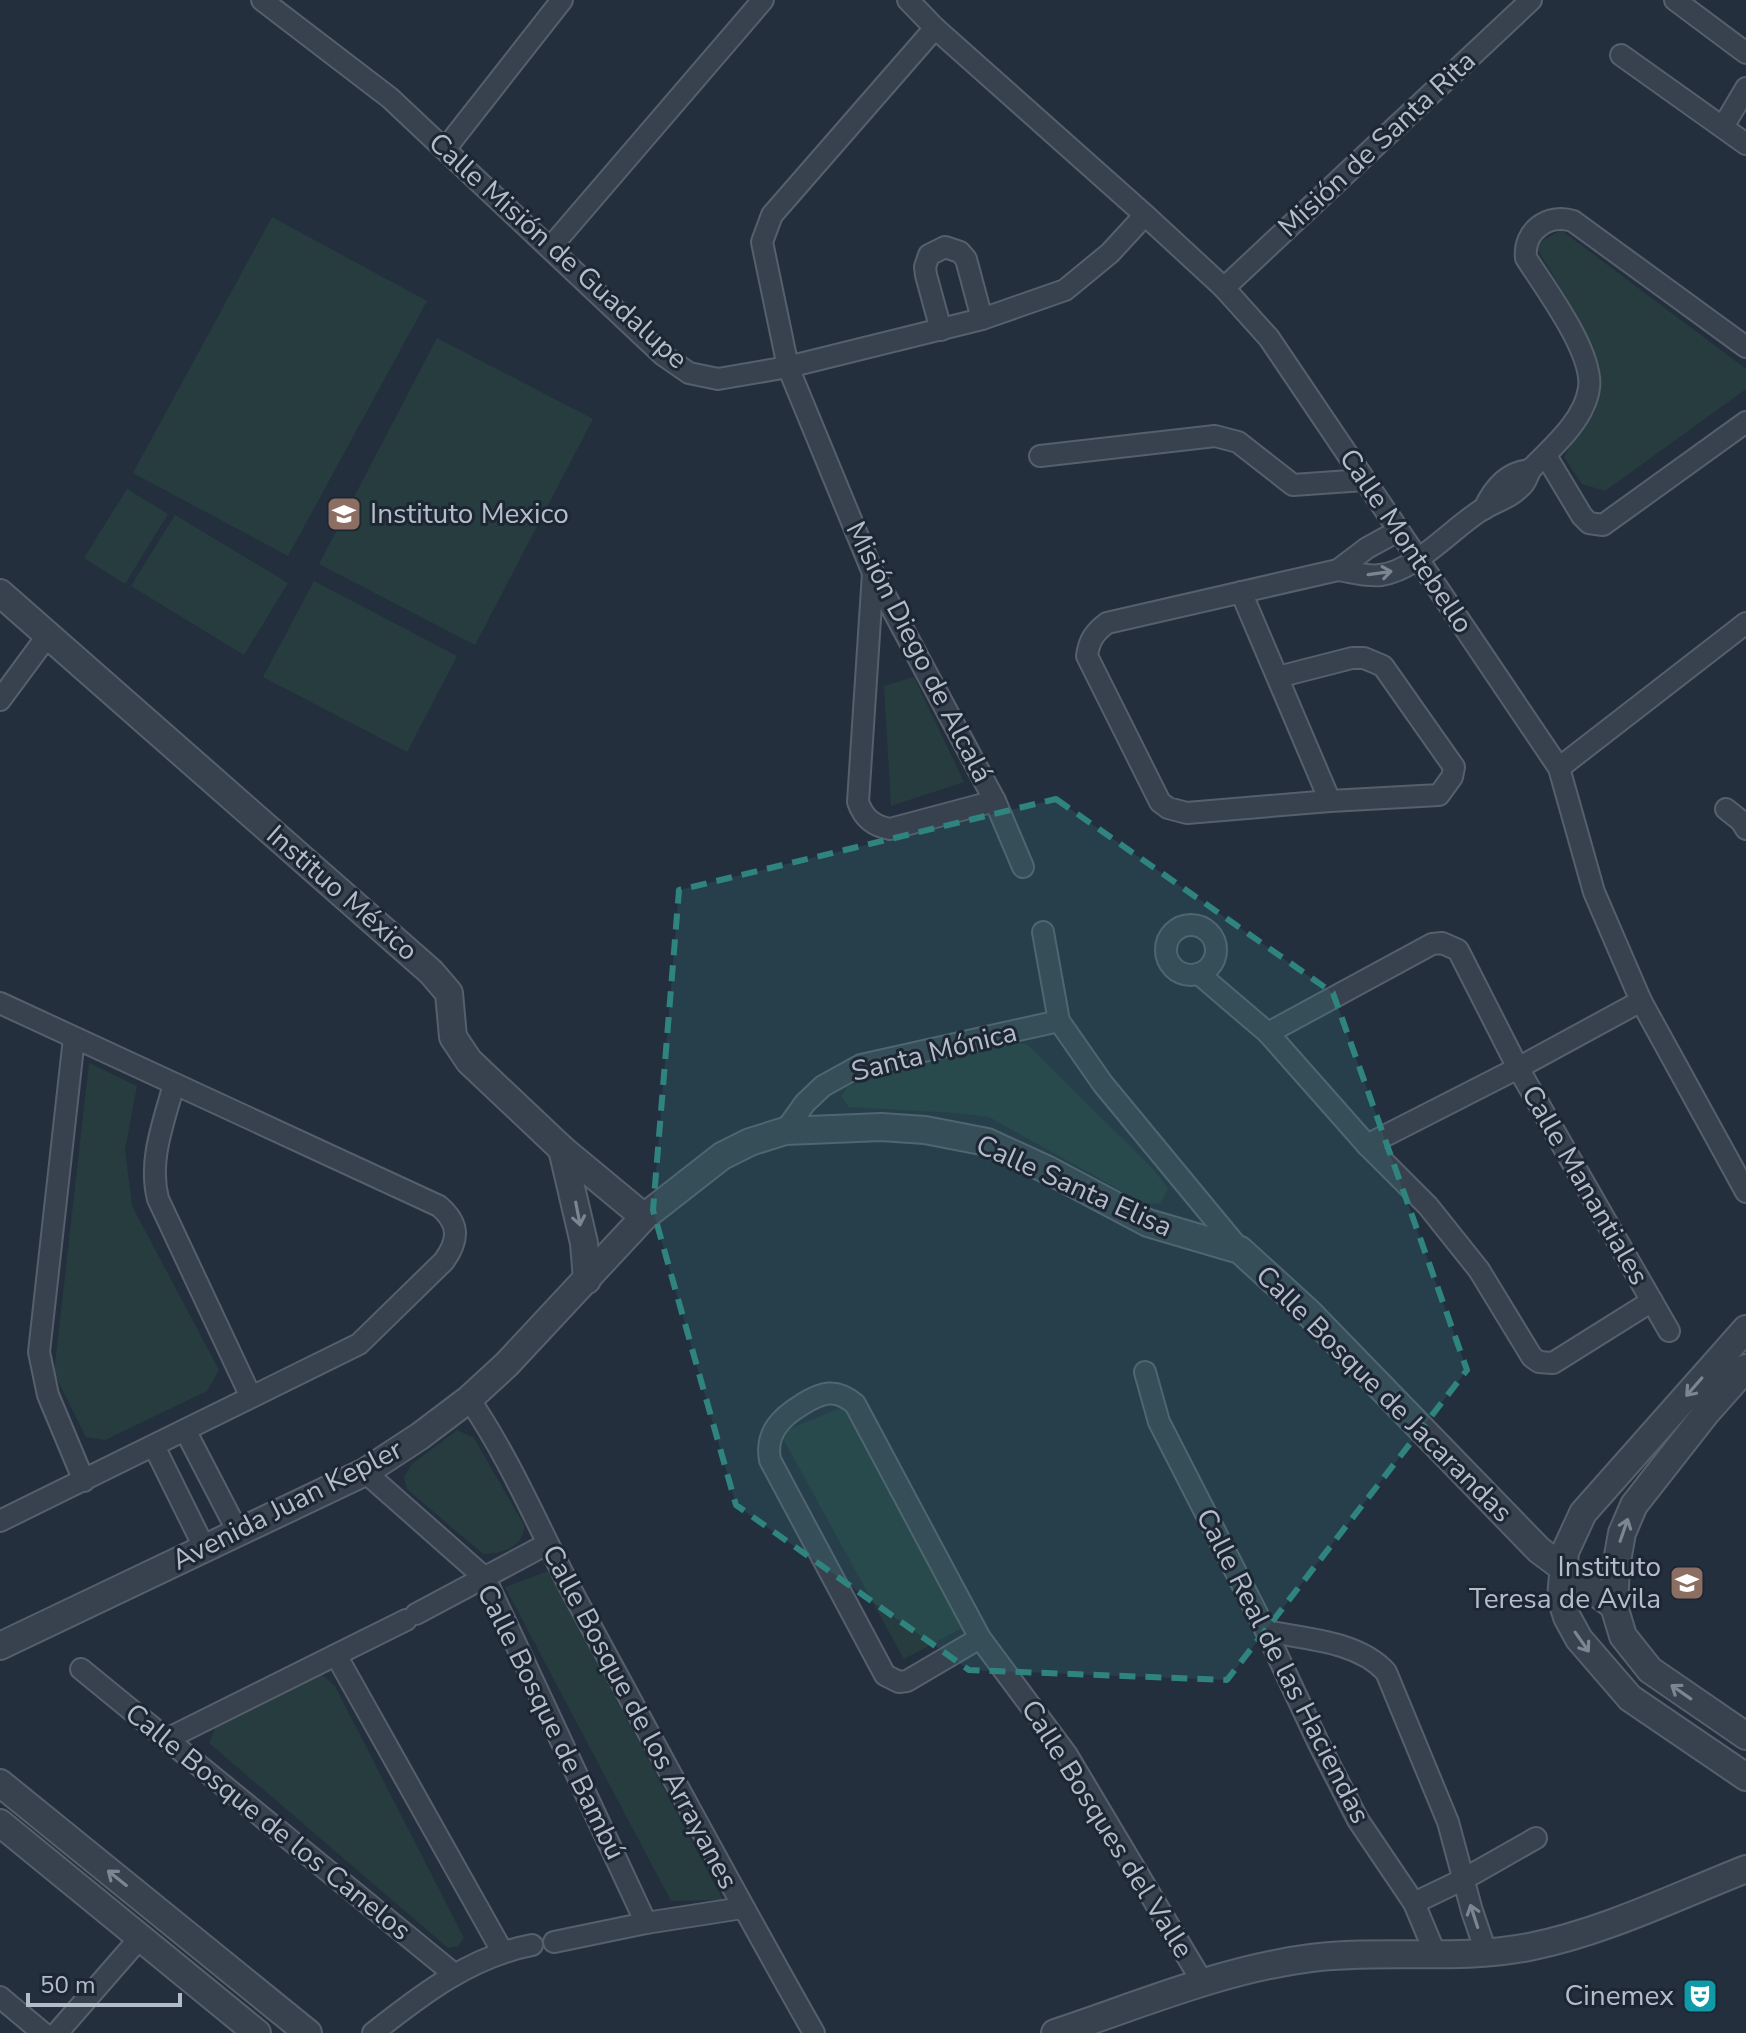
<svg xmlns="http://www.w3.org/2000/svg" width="1746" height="2033" font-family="'Nunito Sans',sans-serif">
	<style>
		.green { fill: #263c3f }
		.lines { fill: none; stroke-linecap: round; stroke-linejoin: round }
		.minor-casing { stroke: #565f6c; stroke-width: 24 }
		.tertiary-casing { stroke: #565f6c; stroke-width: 30 }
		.minor { stroke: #38414e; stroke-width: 20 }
		.tertiary { stroke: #38414e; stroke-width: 26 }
		.oneway { stroke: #7c8592 }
		.marked { fill: #308480; fill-opacity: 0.2; stroke: #308480; stroke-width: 6; stroke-dasharray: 16 10; stroke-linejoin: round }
		.labels { text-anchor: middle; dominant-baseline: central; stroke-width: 6; stroke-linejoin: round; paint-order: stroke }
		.street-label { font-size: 28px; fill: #b4bcc9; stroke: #1d2633 }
		.poi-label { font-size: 28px; fill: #b4bcc9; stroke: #1d2633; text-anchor: end }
	</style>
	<rect width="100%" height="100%" fill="#242f3e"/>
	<!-- green -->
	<g class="green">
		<polygon points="272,217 427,301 288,556 133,473"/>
		<polygon points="1561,230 1746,369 1746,389 1605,491 1582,484 1564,457 1578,433 1595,412 1600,367 1574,311 1535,245"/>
		<polygon points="437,338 593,419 475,645 319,564"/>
		<polygon points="127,489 168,514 125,584 84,558"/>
		<polygon points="175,515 288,583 244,655 131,586"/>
		<polygon points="314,581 457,656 407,752 263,677"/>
		<polygon points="914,677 964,782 891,806 884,686"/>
		<polygon points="1006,1039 1028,1045 1153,1169 1168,1188 1160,1204 1143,1203 989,1117 956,1113 849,1107 841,1096 848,1086"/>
		<polygon points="89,1063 137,1086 125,1150 132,1206 219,1370 207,1391 105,1440 86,1437 54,1373"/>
		<polygon points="845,1406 966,1626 904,1659 780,1433"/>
		<path d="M457,1430L474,1438L524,1525C525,1547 501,1554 483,1554L407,1489L404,1477L412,1464Z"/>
		<polygon points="548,1571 723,1900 671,1901 505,1587"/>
		<polygon points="321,1674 335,1686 464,1938 458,1946 448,1948 209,1743 218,1722"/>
	</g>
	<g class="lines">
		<defs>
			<g id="minor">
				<polyline points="262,0 390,98 663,355 689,373 718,379 788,367 982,319 1065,290 1110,253 1145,215"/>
				<polyline points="908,0 935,28 1145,215 1224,288 1269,338 1559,768 1594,892 1641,1001 1746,1192"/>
				<polyline points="1675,0 1746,53"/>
				<polyline points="935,28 772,215 762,242 788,367 873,573 995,801 1023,867"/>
				<polyline points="1621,55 1746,144"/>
				<polyline points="1723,127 1746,88"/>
				<polyline points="446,148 562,0"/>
				<polyline points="550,248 763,0"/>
				<polyline points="1224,288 1531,0"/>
				<polyline points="941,330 926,275 925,267 929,255 945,247 960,252 966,259 982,319"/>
				<polyline points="1040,456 1215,436 1238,442 1293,485 1364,480"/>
				<polyline points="1546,456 1582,516 1589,523 1603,525 1746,422"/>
				<path d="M1484,509C1493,489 1507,472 1530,470"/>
				<polyline points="1338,570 1367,548 1398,531"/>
				<path d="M873,573L858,802C864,819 874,826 890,829L995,801"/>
				<polyline points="1241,592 1330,801"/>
				<path d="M1278,677L1352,658H1364L1383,666L1454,767L1452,777L1439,795L1330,801L1187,813L1168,808L1160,802L1087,656C1089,640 1095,632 1107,623L1338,570C1351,572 1367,577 1381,575C1417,570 1452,528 1483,509C1497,501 1513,497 1524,483C1528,478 1528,472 1533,467C1553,447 1585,419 1589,388C1594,353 1545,288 1526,258C1523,231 1548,213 1573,221L1746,347"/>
				<polyline points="0,700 48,635"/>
				<polyline points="1559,768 1746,623"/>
				<polyline points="1726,809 1741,821 1746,829"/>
				<circle cx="1191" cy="950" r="25"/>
				<polyline points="1043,932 1059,1021 1103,1084 1240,1250"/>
				<polyline points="1199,974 1268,1033 1367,1145 1428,1206 1479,1270 1532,1357 1539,1362 1553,1363 1652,1301"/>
				<path d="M0,1003L439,1206C460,1224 459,1240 444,1261L359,1344L0,1521"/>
				<polyline points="1268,1033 1432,944 1442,943 1458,950 1518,1068 1669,1331"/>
				<polyline points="74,1038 39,1352 48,1395 84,1481"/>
				<path d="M174,1084C164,1122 148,1160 158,1199L251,1397"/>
				<polyline points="785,1131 805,1103 823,1086 861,1065 1059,1021"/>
				<polyline points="1367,1145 1518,1068 1641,1001"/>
				<polyline points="1145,1372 1159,1422 1266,1631 1318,1742 1358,1820 1414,1903 1435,1953"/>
				<path d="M469,1399C511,1460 540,1531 575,1597C654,1743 732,1889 814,2033"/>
				<polyline points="185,1430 238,1532"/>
				<polyline points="154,1446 205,1549"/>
				<polyline points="365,1472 485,1578 646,1923"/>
				<polyline points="416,1614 547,1544"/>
				<path d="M1266,1631C1305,1639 1358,1641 1386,1672L1448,1822L1472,1911L1486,1952"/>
				<path d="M980,1638L907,1681L899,1682L885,1675L770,1460C765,1433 781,1417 803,1404C822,1392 836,1388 855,1404L980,1638L1067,1755L1203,1983"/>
				<polyline points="336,1655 502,1951"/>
				<polyline points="81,1669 454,1974"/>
				<polyline points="167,1739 406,1620"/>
				<polyline points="1414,1903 1464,1879 1536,1838"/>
				<polyline points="554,1942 646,1923 742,1908"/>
				<polyline points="0,1997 43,2033"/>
				<polyline points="57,2033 139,1939"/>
				<path d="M373,2033C421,1995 470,1957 532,1945"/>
			</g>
			<g id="tertiary">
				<polyline points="0,593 431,972 449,993 453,1037 469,1061 562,1149 644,1217"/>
				<polyline points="562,1149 584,1243 587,1280"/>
				<polyline points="1746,1329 1583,1513 1565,1552 1561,1598 1567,1617 1579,1639 1630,1698 1746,1777"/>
				<polyline points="1746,1368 1706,1413 1634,1505 1622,1533 1616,1567 1614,1606 1623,1636 1650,1670 1746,1736"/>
				<polyline points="0,1646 365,1472 420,1436 469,1399 507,1364 644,1217 722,1156 750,1142 785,1131 881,1127 925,1130 987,1142 1048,1170 1148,1223 1240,1250 1308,1312 1539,1550 1614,1606"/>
				<polyline points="0,1783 308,2033"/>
				<polyline points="0,1823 257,2033"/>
				<path d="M1055,2033C1139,2005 1224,1969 1311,1958C1383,1949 1458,1961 1529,1947C1604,1932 1675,1897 1746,1869"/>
			</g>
		</defs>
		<!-- minor casing -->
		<use href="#minor" class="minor-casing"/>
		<!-- tertiary casing -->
		<use href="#tertiary" class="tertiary-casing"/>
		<!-- minor -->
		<use href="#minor" class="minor"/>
		<!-- tertiary -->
		<use href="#tertiary" class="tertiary"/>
	</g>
	<!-- one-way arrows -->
	<defs><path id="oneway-shaft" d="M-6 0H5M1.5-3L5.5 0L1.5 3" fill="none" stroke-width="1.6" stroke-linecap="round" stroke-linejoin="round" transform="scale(2)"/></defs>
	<g class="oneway">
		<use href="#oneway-shaft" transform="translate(1380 573) rotate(-8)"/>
		<use href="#oneway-shaft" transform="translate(578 1214) rotate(79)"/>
		<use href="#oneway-shaft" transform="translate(1694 1387) rotate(131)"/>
		<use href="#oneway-shaft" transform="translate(1624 1530) rotate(-71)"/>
		<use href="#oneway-shaft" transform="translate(1582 1642) rotate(55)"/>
		<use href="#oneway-shaft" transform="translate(1681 1692) rotate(-145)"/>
		<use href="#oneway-shaft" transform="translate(117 1878) rotate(-141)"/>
		<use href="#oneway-shaft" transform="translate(1474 1916) rotate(-108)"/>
	</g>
	<!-- marked area -->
	<path class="marked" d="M1056,799L1333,993L1467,1370L1227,1680L969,1670L736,1505L653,1210L679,890Z"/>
	<!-- icons -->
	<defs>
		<symbol id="school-square" viewBox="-11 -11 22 22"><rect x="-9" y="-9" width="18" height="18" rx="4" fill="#8d6e63" stroke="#1d2633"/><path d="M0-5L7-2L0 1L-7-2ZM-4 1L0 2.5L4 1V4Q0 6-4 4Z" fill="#fff"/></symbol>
		<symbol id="theatre-square" viewBox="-11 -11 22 22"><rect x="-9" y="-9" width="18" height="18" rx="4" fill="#0f9aa8" stroke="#1d2633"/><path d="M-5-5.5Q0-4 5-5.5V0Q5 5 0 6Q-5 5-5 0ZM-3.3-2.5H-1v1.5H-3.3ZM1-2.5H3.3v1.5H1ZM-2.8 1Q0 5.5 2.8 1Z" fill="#fff"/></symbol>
	</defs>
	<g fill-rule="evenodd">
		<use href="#school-square" x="324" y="494" width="40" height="40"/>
		<use href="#school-square" x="1667" y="1563" width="40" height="40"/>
		<use href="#theatre-square" x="1680" y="1976" width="40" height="40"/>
	</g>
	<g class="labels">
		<!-- street labels -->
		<g class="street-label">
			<text transform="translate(1377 144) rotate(-43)">Misión de Santa Rita</text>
			<text transform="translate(558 251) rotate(42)">Calle Misión de Guadalupe</text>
			<text transform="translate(1406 541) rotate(56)">Calle Montebello</text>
			<text transform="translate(919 652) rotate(63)">Misión Diego de Alcalá</text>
			<text transform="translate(342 893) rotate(41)">Instituo México</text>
			<text transform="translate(934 1052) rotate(-14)">Santa Mónica</text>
			<text transform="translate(1585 1185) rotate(60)">Calle Manantiales</text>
			<text transform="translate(1074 1186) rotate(24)">Calle Santa Elisa</text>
			<text transform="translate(1384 1394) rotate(45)">Calle Bosque de Jacarandas</text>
			<text transform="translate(287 1505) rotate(-27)">Avenida Juan Kepler</text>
			<text transform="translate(1283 1666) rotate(63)">Calle Real de las Haciendas</text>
			<text transform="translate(640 1717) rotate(62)">Calle Bosque de los Arrayanes</text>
			<text transform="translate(551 1722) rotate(64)">Calle Bosque de Bambú</text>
			<text transform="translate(268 1822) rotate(39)">Calle Bosque de los Canelos</text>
			<text transform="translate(1107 1829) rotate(58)">Calle Bosques del Valle</text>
		</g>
		<!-- poi labels -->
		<g class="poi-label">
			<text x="370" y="514" text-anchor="start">Instituto Mexico</text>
			<text x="1661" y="1567">Instituto<tspan x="1661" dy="32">Teresa de Avila</tspan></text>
			<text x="1674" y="1996">Cinemex</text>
		</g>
	</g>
	<!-- scale -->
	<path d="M28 1993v12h152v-12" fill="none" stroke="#b4bcc9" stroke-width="4"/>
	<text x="40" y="1993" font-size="24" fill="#b4bcc9" stroke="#1d2633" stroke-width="6" paint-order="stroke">50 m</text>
</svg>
